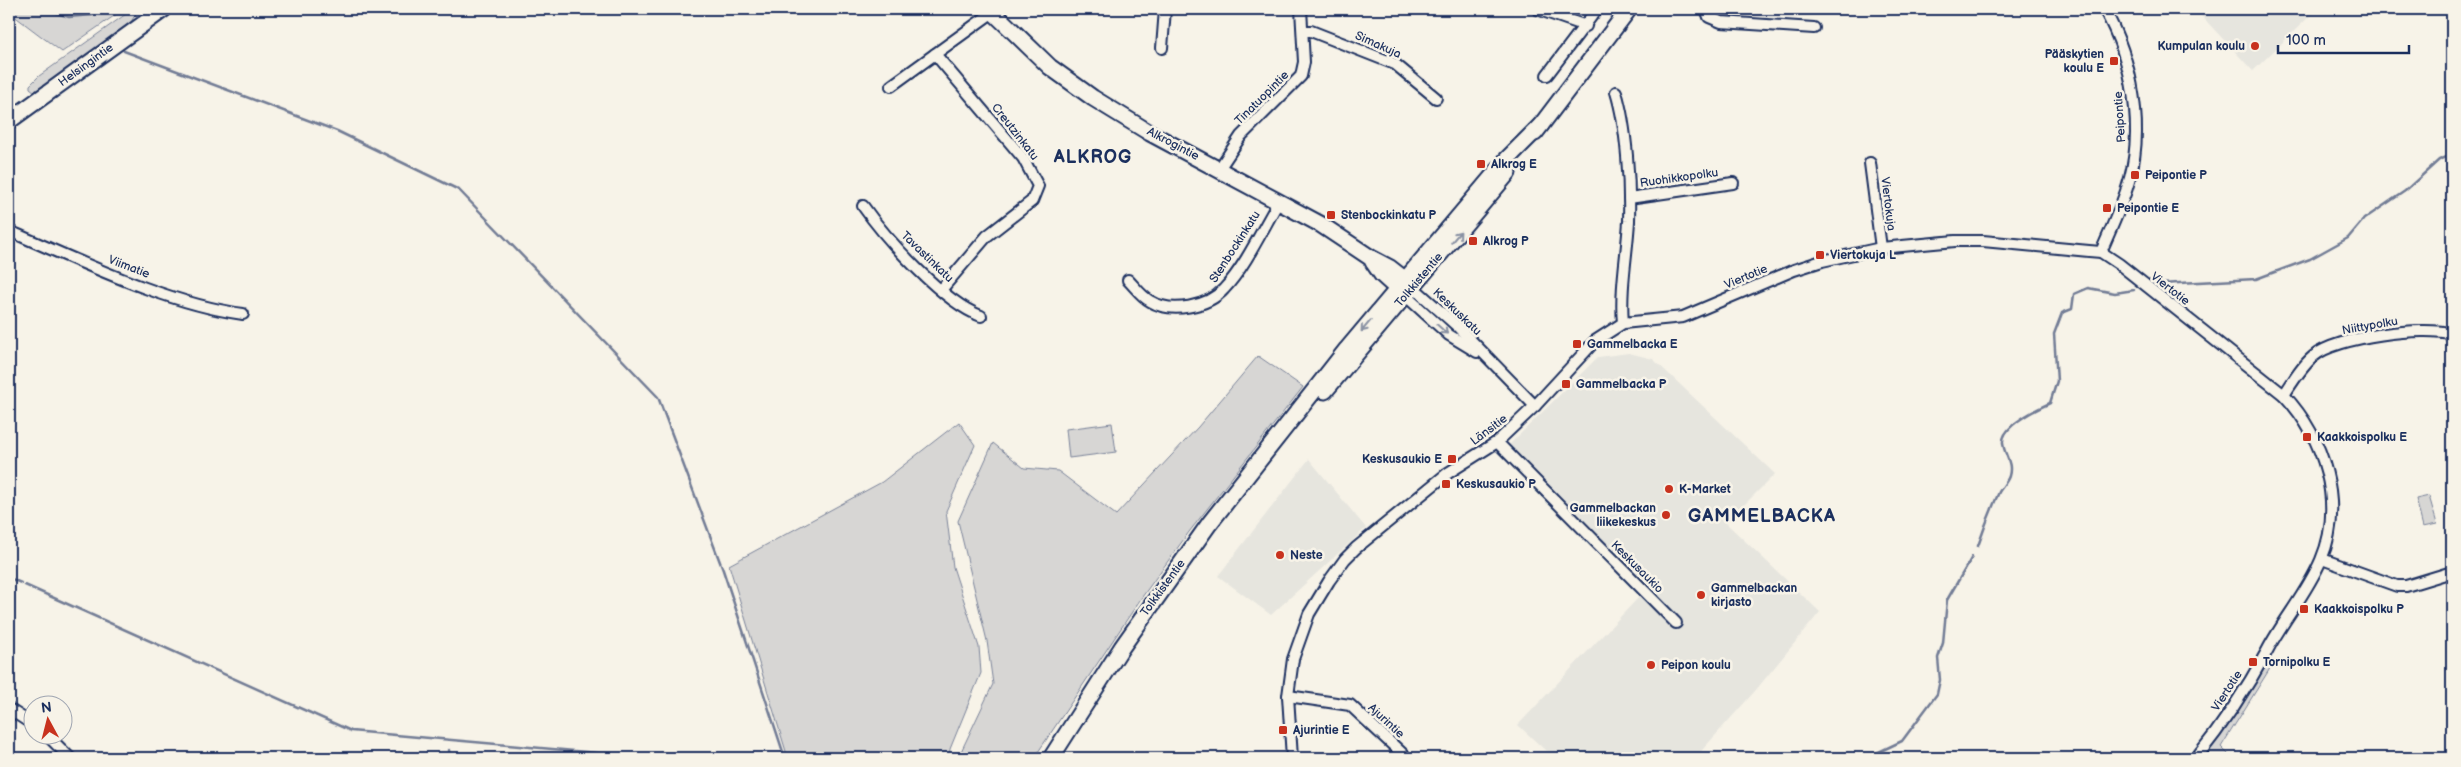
<svg xmlns="http://www.w3.org/2000/svg" width="2461" height="767" font-family="'Balsamiq Sans',sans-serif">
	<style>
		.built { fill: #e6e5de }
		.green { fill: #d7d6d4; stroke: #798299 }
		.lines { fill: none; stroke-linecap: round; stroke-linejoin: round }
		.stream { stroke: #727c95; stroke-width: 2.5 }
		.street-casing { stroke: #1b2f5e; stroke-width: 14 }
		.secondary-casing { stroke: #1b2f5e; stroke-width: 19 }
		.street { stroke: #f7f3e8; stroke-width: 10 }
		.secondary { stroke: #f7f3e8; stroke-width: 15 }
		.oneway { stroke: #8991a3 }
		.poi-dot { fill: #c8321e; stroke: #f7f3e8; stroke-width: 2 }
		.labels { text-anchor: middle; dominant-baseline: central; stroke-width: 5; stroke-linejoin: round; paint-order: stroke }
		.street-label { font-size: 12px; fill: #1b2f5e; stroke: #f7f3e8 }
		.poi-label { font-size: 12px; font-weight: bold; fill: #1b2f5e; stroke: #f7f3e8; text-anchor: start }
		.district-label { font-size: 18px; font-weight: bold; letter-spacing: 1px; fill: #1b2f5e; stroke: #f7f3e8 }
	</style>
	<rect width="100%" height="100%" fill="#f7f3e8"/>
	<filter id="ink" filterUnits="userSpaceOnUse"><feTurbulence type="fractalNoise" baseFrequency=".02" numOctaves="2"/><feDisplacementMap in="SourceGraphic" scale="10" xChannelSelector="R" yChannelSelector="G"/><feConvolveMatrix kernelMatrix="1 2 1 2 8 2 1 2 1" color-interpolation-filters="sRGB"/></filter>
	<g filter="url(#ink)">
		<!-- built -->
		<g class="built">
			<polygon points="2195,9 2317,9 2253,71"/>
			<polygon points="1629,353 1653,359 1775,474 1726,523 1820,612 1755,691 1695,758 1567,758 1545,750 1518,725 1639,597 1634,589 1501,453 1598,357"/>
			<polygon points="1309,459 1366,528 1271,615 1218,576"/>
		</g>
		<!-- green -->
		<g class="green">
			<polygon points="9,9 80,9 101,12 105,9 124,9 62,52 9,12"/>
			<polygon points="133,9 138,10 131,22 35,92 30,88 30,85 39,76"/>
			<polygon points="1258,356 1303,387 1189,532 1142,597 1034,758 958,758 993,684 987,641 958,521 993,443 1024,468 1058,471 1116,515 1198,427"/>
			<polygon points="959,422 975,445 946,511 953,567 979,647 981,673 950,749 949,758 788,758 729,565 882,482"/>
			<polygon points="1112,423 1116,452 1069,458 1066,429"/>
			<polygon points="2429,496 2437,524 2423,527 2416,499"/>
			<polygon points="2267,661 2274,662 2221,747 2232,758 2201,758 2210,750"/>
		</g>
		<g class="lines">
			<!-- stream -->
			<g class="stream">
				<polyline points="45,9 69,17 92,15"/>
				<polyline points="124,51 337,131 459,190 658,397 723,570 785,758"/>
				<polyline points="2160,284 2256,279 2310,259 2348,238 2364,219 2405,191 2439,160 2452,155"/>
				<path d="M1978,546C1984,528 1991,510 1999,492C2002,487 2007,482 2009,476C2013,462 2004,455 2003,443C2001,426 2037,409 2050,403L2057,381L2054,334L2062,313L2072,309L2074,294L2088,288L2115,293L2134,290"/>
				<polyline points="9,578 21,583"/>
				<polyline points="25,585 351,731 653,758"/>
				<polyline points="449,750 450,758"/>
				<polyline points="1866,758 1902,741 1937,694 1940,680 1938,658 1943,643 1947,600 1972,557"/>
			</g>
			<defs>
				<g id="street">
					<polyline points="1537,9 1586,26"/>
					<polyline points="1706,9 1709,17 1721,22 1814,28"/>
					<polyline points="1303,31 1311,31 1395,64 1436,98"/>
					<polyline points="1162,48 1165,9"/>
					<polyline points="935,54 1023,158 1038,186 1032,201 987,236 941,290"/>
					<polyline points="1547,75 1597,9"/>
					<polyline points="891,86 993,12"/>
					<path d="M1616,92C1627,128 1630,183 1629,221C1627,255 1620,289 1623,323"/>
					<polyline points="1870,163 1881,248"/>
					<polyline points="1219,169 1241,136 1301,76 1304,62 1301,9"/>
					<polyline points="1629,198 1733,183"/>
					<path d="M863,206C887,240 943,302 981,316"/>
					<path d="M9,231C80,261 167,304 243,314"/>
					<path d="M2101,252C2110,231 2120,210 2127,188C2146,131 2133,60 2104,9"/>
					<path d="M1128,280C1135,287 1141,296 1150,301C1171,314 1208,307 1224,289C1245,267 1263,228 1279,201"/>
					<polyline points="1413,287 1457,326 1535,406"/>
					<polyline points="1406,296 1449,335 1477,352"/>
					<path d="M2284,395C2293,381 2302,366 2314,356C2336,337 2425,325 2452,334"/>
					<polyline points="1497,442 1676,623"/>
					<polyline points="2322,559 2397,586 2406,586 2452,572"/>
					<polyline points="1288,696 1350,705 1407,758"/>
					<polyline points="9,709 32,724"/>
					<polyline points="46,734 70,758"/>
					<path d="M1292,758L1288,696L1293,659L1309,614L1329,581L1345,559L1356,548L1448,473L1497,442L1535,406L1595,341L1623,323L1683,317L1794,270L1822,261L1881,248L1955,241H1983L2089,251L2101,252L2119,264L2284,395C2324,438 2345,503 2321,560C2307,593 2283,620 2267,651C2247,688 2222,726 2196,758"/>
				</g>
				<g id="secondary">
					<polyline points="990,9 1050,67 1093,98 1150,133 1320,224 1371,258 1390,268 1413,286"/>
					<polyline points="9,121 164,9"/>
					<polyline points="1535,133 1629,9"/>
					<polyline points="1373,262 1382,275 1405,296"/>
					<polyline points="1325,391 1508,173"/>
					<polyline points="1051,758 1122,647 1209,524 1347,349 1507,159 1541,125"/>
				</g>
			</defs>
			<!-- street casing -->
			<use href="#street" class="street-casing"/>
			<!-- secondary casing -->
			<use href="#secondary" class="secondary-casing"/>
			<!-- street -->
			<use href="#street" class="street"/>
			<!-- secondary -->
			<use href="#secondary" class="secondary"/>
		</g>
		<!-- one-way arrows -->
		<defs><path id="oneway-shaft" d="M-6 0H5M1.5-3L5.5 0L1.5 3" fill="none" stroke-width="1.6" stroke-linecap="round" stroke-linejoin="round" transform="scale(1.25)"/></defs>
		<g class="oneway">
			<use href="#oneway-shaft" transform="translate(1456 237) rotate(-50)"/>
			<use href="#oneway-shaft" transform="translate(1366 326) rotate(130)"/>
			<use href="#oneway-shaft" transform="translate(1442 329) rotate(42)"/>
		</g>
	</g>
	<!-- markers -->
	<g class="poi-dot">
		<circle cx="2255" cy="46" r="5"/>
		<rect x="2109" y="56" width="10" height="10" rx="2.5"/>
		<rect x="1476" y="159" width="10" height="10" rx="2.5"/>
		<rect x="2130" y="170" width="10" height="10" rx="2.5"/>
		<rect x="2102" y="203" width="10" height="10" rx="2.5"/>
		<rect x="1326" y="210" width="10" height="10" rx="2.5"/>
		<rect x="1468" y="236" width="10" height="10" rx="2.5"/>
		<rect x="1815" y="250" width="10" height="10" rx="2.5"/>
		<rect x="1572" y="339" width="10" height="10" rx="2.5"/>
		<rect x="1561" y="379" width="10" height="10" rx="2.5"/>
		<rect x="2302" y="432" width="10" height="10" rx="2.5"/>
		<rect x="1447" y="454" width="10" height="10" rx="2.5"/>
		<rect x="1441" y="479" width="10" height="10" rx="2.5"/>
		<circle cx="1669" cy="489" r="5"/>
		<circle cx="1666" cy="515" r="5"/>
		<circle cx="1280" cy="555" r="5"/>
		<circle cx="1701" cy="595" r="5"/>
		<rect x="2299" y="604" width="10" height="10" rx="2.5"/>
		<rect x="2248" y="657" width="10" height="10" rx="2.5"/>
		<circle cx="1651" cy="665" r="5"/>
		<rect x="1278" y="725" width="10" height="10" rx="2.5"/>
	</g>
	<g class="labels">
		<!-- street labels -->
		<g class="street-label">
			<text transform="translate(1378 45) rotate(24)">Simakuja</text>
			<text transform="translate(86 65) rotate(-36)">Helsingintie</text>
			<text transform="translate(1262 98) rotate(-45)">Tinatuopintie</text>
			<text transform="translate(2120 117) rotate(-94)">Peipontie</text>
			<text transform="translate(1015 132) rotate(52)">Creutzinkatu</text>
			<text transform="translate(1173 144) rotate(28)">Alkrogintie</text>
			<text transform="translate(1679 178) rotate(-8)">Ruohikkopolku</text>
			<text transform="translate(1888 204) rotate(83)">Viertokuja</text>
			<text transform="translate(1235 247) rotate(-57)">Stenbockinkatu</text>
			<text transform="translate(927 257) rotate(44)">Tavastinkatu</text>
			<text transform="translate(129 267) rotate(21)">Viimatie</text>
			<text transform="translate(1746 277) rotate(-23)">Viertotie</text>
			<text transform="translate(1419 280) rotate(-50)">Tolkkistentie</text>
			<text transform="translate(2170 289) rotate(38)">Viertotie</text>
			<text transform="translate(1457 312) rotate(44)">Keskuskatu</text>
			<text transform="translate(2370 326) rotate(-10)">Niittypolku</text>
			<text transform="translate(1489 430) rotate(-37)">Länsitie</text>
			<text transform="translate(1637 567) rotate(45)">Keskusaukio</text>
			<text transform="translate(1163 588) rotate(-54)">Tolkkistentie</text>
			<text transform="translate(2227 691) rotate(-57)">Viertotie</text>
			<text transform="translate(1386 721) rotate(43)">Ajurintie</text>
		</g>
		<!-- poi labels -->
		<g class="poi-label">
			<text x="2245" y="46" text-anchor="end">Kumpulan koulu</text>
			<text x="2104" y="54" text-anchor="end">Pääskytien<tspan x="2104" dy="14">koulu E</tspan></text>
			<text x="1491" y="164">Alkrog E</text>
			<text x="2145" y="175">Peipontie P</text>
			<text x="2117" y="208">Peipontie E</text>
			<text x="1341" y="215">Stenbockinkatu P</text>
			<text x="1483" y="241">Alkrog P</text>
			<text x="1830" y="255">Viertokuja L</text>
			<text x="1587" y="344">Gammelbacka E</text>
			<text x="1576" y="384">Gammelbacka P</text>
			<text x="2317" y="437">Kaakkoispolku E</text>
			<text x="1442" y="459" text-anchor="end">Keskusaukio E</text>
			<text x="1456" y="484">Keskusaukio P</text>
			<text x="1679" y="489">K-Market</text>
			<text x="1656" y="508" text-anchor="end">Gammelbackan<tspan x="1656" dy="14">liikekeskus</tspan></text>
			<text x="1290" y="555">Neste</text>
			<text x="1711" y="588">Gammelbackan<tspan x="1711" dy="14">kirjasto</tspan></text>
			<text x="2314" y="609">Kaakkoispolku P</text>
			<text x="2263" y="662">Tornipolku E</text>
			<text x="1661" y="665">Peipon koulu</text>
			<text x="1293" y="730">Ajurintie E</text>
		</g>
		<!-- district labels -->
		<g class="district-label">
			<text x="1093" y="157">ALKROG</text>
			<text x="1762" y="516">GAMMELBACKA</text>
		</g>
	</g>
	<!-- margin -->
	<rect width="2461" height="767" fill="none" stroke="#f7f3e8" stroke-width="30"/>
	<rect x="15" y="15" width="2431" height="737" fill="none" stroke="#1b2f5e" stroke-width="2" filter="url(#ink)"/>
	<!-- north arrow -->
	<g transform="translate(48 720) rotate(353)"><circle r="24" fill="#f7f3e8" stroke="#9fa5b1"/>
	<path d="M0-4L9 19L0 12L-9 19Z" fill="#c8321e"/>
	<text y="-8" font-size="14" font-weight="bold" text-anchor="middle" fill="#1b2f5e">N</text>
	</g>
	<!-- scale -->
	<path d="M2278 45v8h131v-8" fill="none" stroke="#1b2f5e" stroke-width="2.5"/>
	<text x="2286" y="45" font-size="15" fill="#1b2f5e" stroke="#f7f3e8" stroke-width="4" paint-order="stroke">100 m</text>
</svg>
